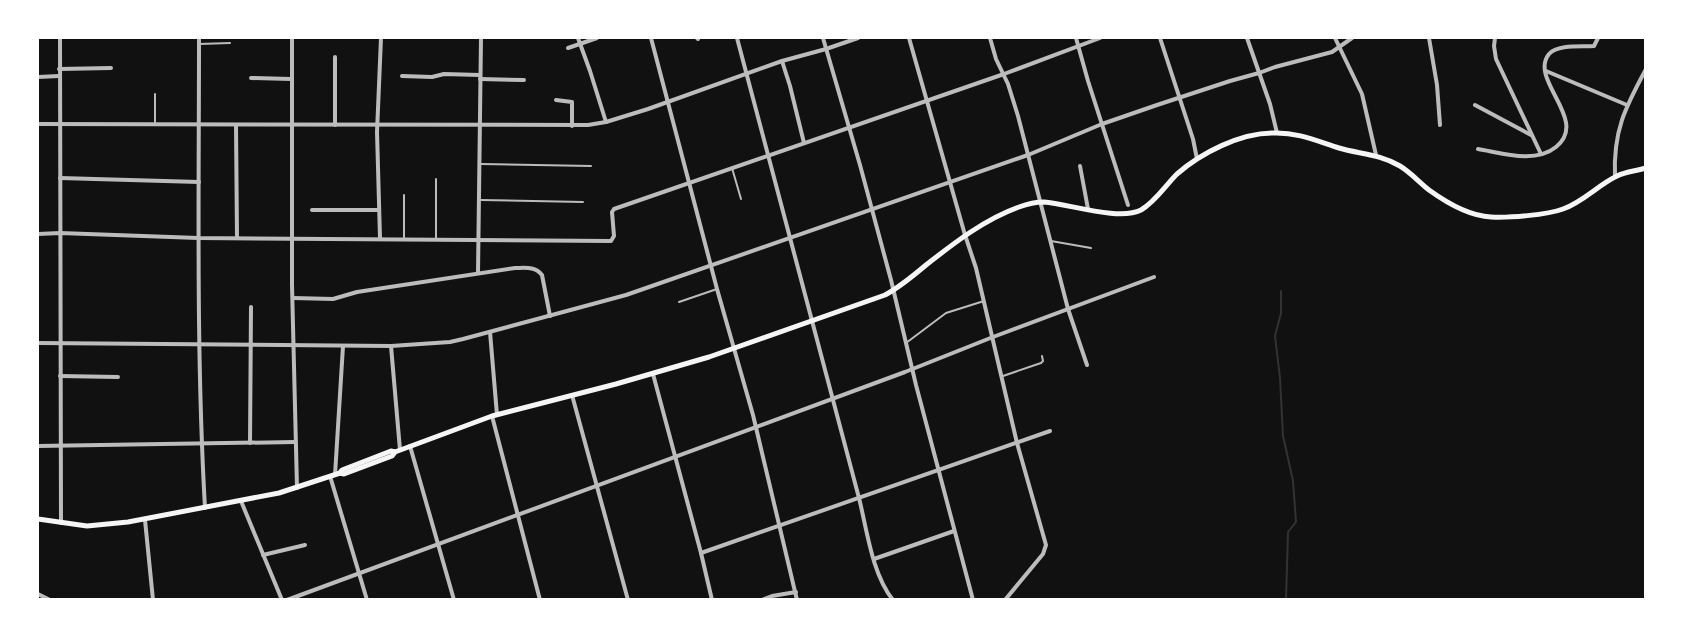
<svg xmlns="http://www.w3.org/2000/svg" width="1683" height="637" font-family="'Asap Condensed',sans-serif">
	<style>
		.lines { fill: none; stroke-linecap: round; stroke-linejoin: round }
		.stream { stroke: #333; stroke-width: 2 }
		.service { stroke: #bcbcbc; stroke-width: 2 }
		.minor { stroke: #bcbcbc; stroke-width: 4 }
		.secondary { stroke: #f5f5f5; stroke-width: 5 }
	</style>
	<rect width="100%" height="100%" fill="#111"/>
	<g class="lines">
		<!-- stream -->
		<polyline class="stream" points="1281,291 1281,313 1275,336 1280,378 1283,436 1293,481 1296,522 1288,532 1286,600"/>
		<!-- service -->
		<g class="service">
			<polyline points="199,44 230,43"/>
			<polyline points="155,125 155,94"/>
			<polyline points="481,164 591,166"/>
			<polyline points="732,168 741,199"/>
			<polyline points="481,200 583,202"/>
			<polyline points="404,239 404,195"/>
			<polyline points="436,239 436,179"/>
			<polyline points="1051,241 1091,248"/>
			<polyline points="679,302 717,289"/>
			<polyline points="906,343 946,313 984,301"/>
			<polyline points="1003,376 1041,363 1043,361 1042,356"/>
		</g>
		<!-- minor -->
		<g class="minor">
			<polyline points="60,38 61,523"/>
			<path d="M199,38C199,194 196,351 205,508"/>
			<polyline points="292,38 292,285 297,488"/>
			<polyline points="578,38 590,71 606,122"/>
			<polyline points="651,38 717,289 753,415 797,600"/>
			<polyline points="697,38 698,39"/>
			<path d="M737,38L859,498C867,530 872,574 893,600"/>
			<polyline points="823,38 860,165 891,280 916,385 973,600"/>
			<polyline points="909,38 965,235 976,268 1017,443 1046,545 1043,554 1005,600"/>
			<polyline points="990,38 996,59 1008,84 1018,116 1068,309 1087,365"/>
			<polyline points="1076,38 1088,81 1128,205"/>
			<polyline points="1160,38 1193,139 1197,159"/>
			<polyline points="1247,38 1270,104 1277,133"/>
			<polyline points="1335,38 1362,94 1376,155"/>
			<polyline points="1429,38 1437,85 1440,125"/>
			<polyline points="1495,38 1494,46 1496,59 1541,154"/>
			<polyline points="568,48 597,38"/>
			<polyline points="782,61 790,86 804,143"/>
			<polyline points="59,69 111,68"/>
			<polyline points="1546,71 1627,105"/>
			<polyline points="402,76 432,77 444,74 480,75"/>
			<polyline points="38,77 59,76"/>
			<polyline points="251,78 291,79"/>
			<polyline points="480,79 524,80"/>
			<polyline points="556,100 572,102 572,126"/>
			<polyline points="1475,105 1531,135"/>
			<polyline points="38,124 588,125 606,122 648,109 782,61 826,49 858,38"/>
			<polyline points="236,125 237,238"/>
			<polyline points="335,125 335,57"/>
			<path d="M1478,149C1502,153 1535,164 1556,147C1590,120 1528,80 1549,54C1558,44 1582,47 1594,46L1598,38"/>
			<polyline points="1080,166 1088,209"/>
			<path d="M1615,177C1613,131 1625,108 1646,69"/>
			<polyline points="60,178 199,182"/>
			<polyline points="312,210 379,210"/>
			<polyline points="38,234 60,233 198,238 611,241 614,236 612,212 614,209 1004,74 1100,38"/>
			<polyline points="380,238 377,132 381,38"/>
			<polyline points="478,273 481,38"/>
			<path d="M293,298L333,299L357,292L515,268C525,268 535,266 542,275L550,316"/>
			<polyline points="490,332 497,415"/>
			<polyline points="38,343 391,346 450,342 463,339 626,295 1028,155 1102,124 1157,105 1230,81 1259,73 1275,67 1332,52 1352,38"/>
			<polyline points="391,346 400,450"/>
			<polyline points="653,374 701,553 712,600"/>
			<polyline points="60,376 118,377"/>
			<polyline points="572,395 628,600"/>
			<polyline points="492,416 540,600"/>
			<polyline points="250,443 251,307"/>
			<polyline points="38,446 295,442"/>
			<polyline points="410,446 454,600"/>
			<polyline points="335,475 343,346"/>
			<polyline points="330,476 367,600"/>
			<polyline points="241,501 282,600"/>
			<polyline points="145,520 153,600"/>
			<polyline points="701,553 1050,431"/>
			<polyline points="263,555 305,545"/>
			<polyline points="874,559 954,531"/>
			<polyline points="38,594 50,600"/>
			<polyline points="287,600 905,372 993,337 1154,277"/>
			<polyline points="762,600 772,596 796,592"/>
		</g>
		<!-- secondary -->
		<g class="secondary">
			<path d="M340,473L342,470L391,451L395,452L492,416L616,384L709,357L885,295C900,287 913,276 926,265C954,243 985,219 1019,207C1027,204 1036,202 1044,202C1069,204 1119,221 1141,210C1155,202 1165,186 1177,174C1201,153 1240,133 1273,133C1297,132 1317,141 1339,148C1359,154 1380,154 1400,166C1410,172 1419,182 1429,190C1447,203 1469,216 1491,217C1508,218 1547,215 1563,209C1583,202 1598,185 1617,176C1625,172 1636,171 1646,168"/>
			<polyline points="38,519 87,526 128,522 279,493 340,473 344,474 392,456 395,452"/>
		</g>
	</g>
	<!-- border -->
	<rect width="1683" height="637" fill="none" stroke="#ffffff" stroke-width="78"/>
</svg>
